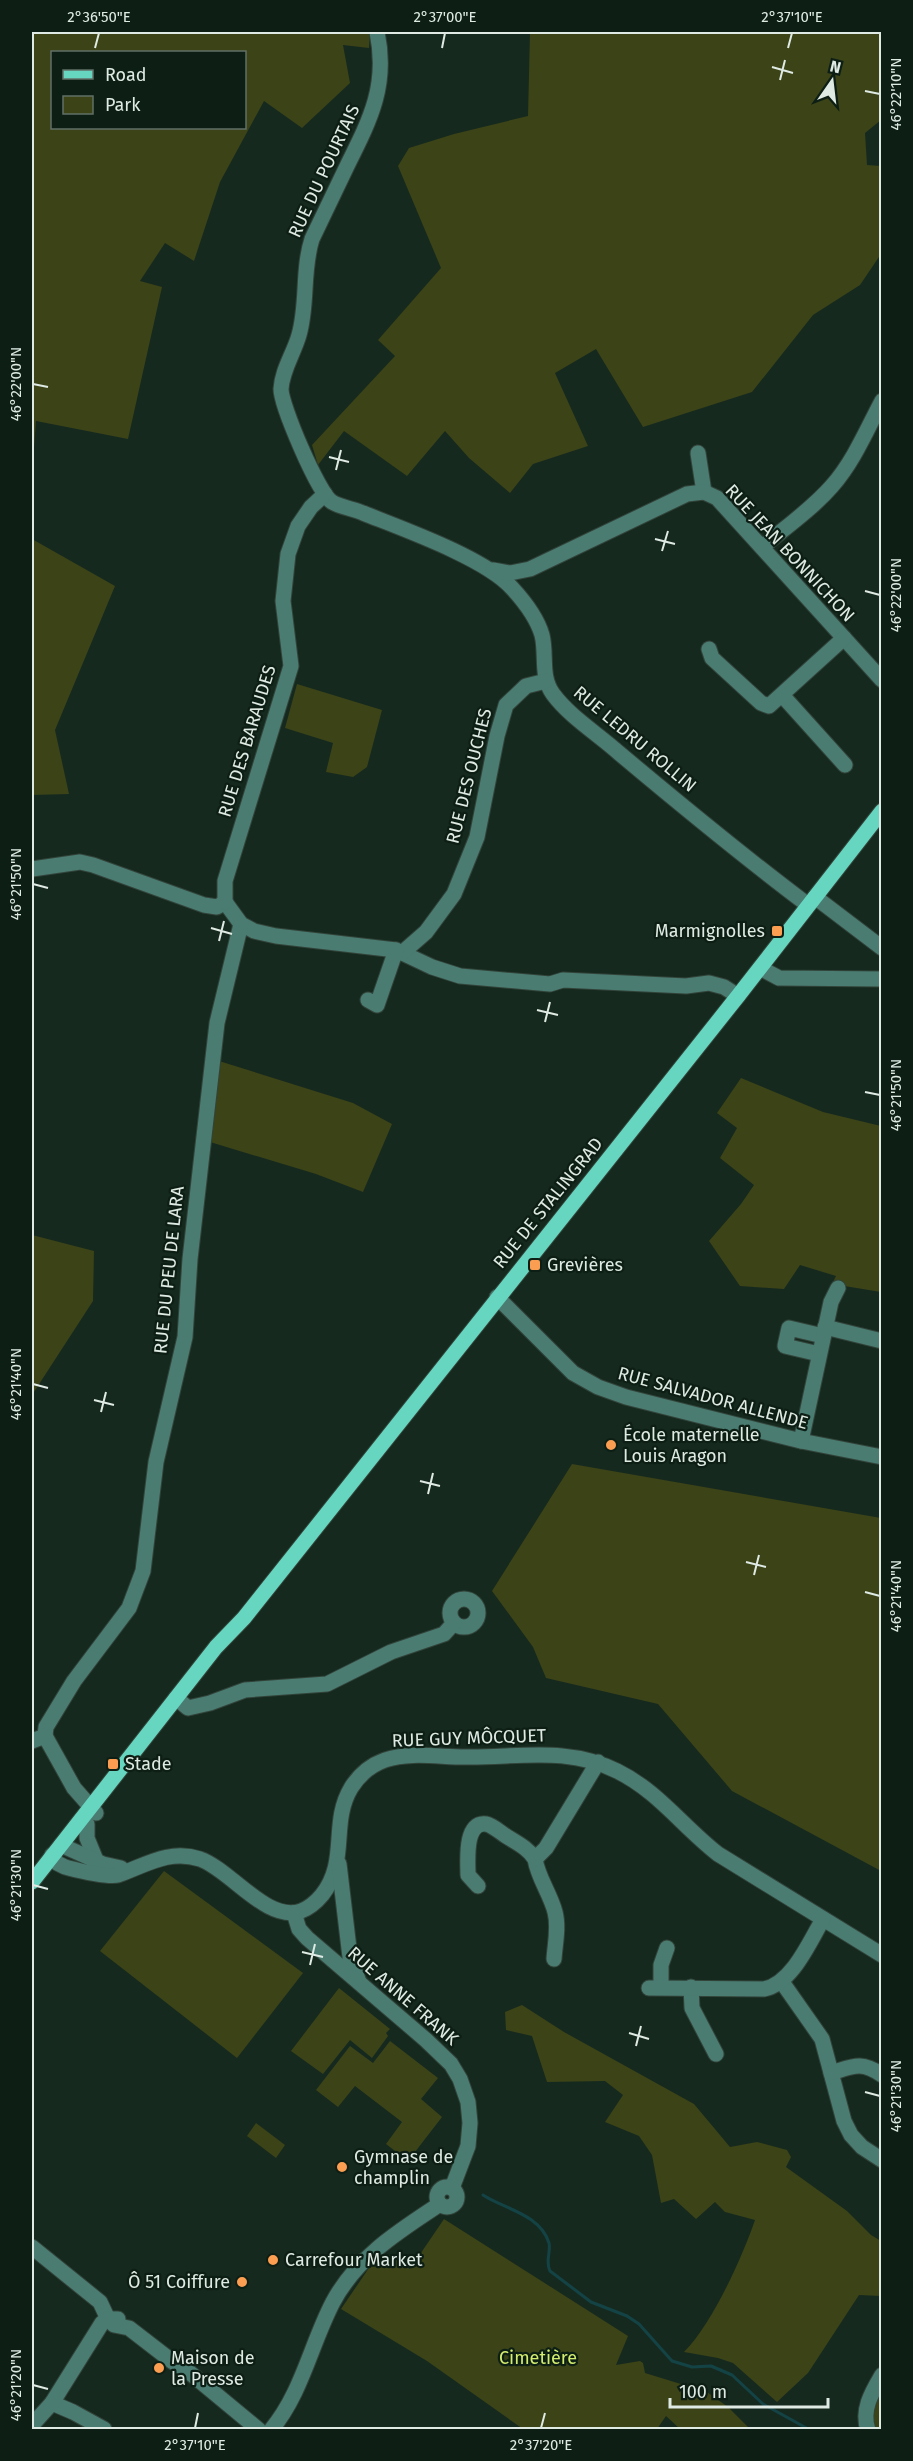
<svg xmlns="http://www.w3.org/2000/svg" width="913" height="2461" font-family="'Fira Sans',sans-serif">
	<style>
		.green { fill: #3b4317; fill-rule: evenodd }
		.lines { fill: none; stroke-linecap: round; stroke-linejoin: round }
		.stream { stroke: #144346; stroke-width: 3 }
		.minor-casing { stroke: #32443a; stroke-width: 17 }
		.major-casing { stroke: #32443a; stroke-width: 17 }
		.minor { stroke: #4a7c72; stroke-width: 15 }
		.major { stroke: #67d6c1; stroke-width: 15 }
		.ticks { fill: none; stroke: #deeae3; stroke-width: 2 }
		.poi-dot { fill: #fb9e51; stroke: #0d1f15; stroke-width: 2 }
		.labels { text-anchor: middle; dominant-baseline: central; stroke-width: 4.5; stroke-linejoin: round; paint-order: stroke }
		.street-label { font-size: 18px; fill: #deeae3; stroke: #0d1f15 }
		.poi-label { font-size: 18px; fill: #deeae3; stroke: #0d1f15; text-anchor: start }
		.park-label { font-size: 18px; fill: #d4ed6d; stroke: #0d1f15 }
		.neatline { fill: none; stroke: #deeae3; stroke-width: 2 }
		.ticks-label { font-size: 15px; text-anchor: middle; fill: #deeae3 }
	</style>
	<rect width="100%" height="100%" fill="#16291f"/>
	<!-- green -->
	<g class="green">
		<path d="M32,32H370L369,48L343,45L350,83L302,128L264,101L220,182L194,261L165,243L140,281L162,287L128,439L36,421L32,474ZM52,52H244V128H52Z"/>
		<polygon points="530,32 881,32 881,120 865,133 867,165 881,166 881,254 860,285 813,315 752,392 643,427 596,349 555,373 588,446 533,464 510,493 469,458 445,431 407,476 344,431 318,465 312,445 395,356 378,340 441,268 398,166 409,148 454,134 528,116"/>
		<polygon points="32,539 115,586 55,730 69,794 32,795"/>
		<polygon points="297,684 382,710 367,767 353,777 326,772 333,743 285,728"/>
		<polygon points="219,1061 353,1103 392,1124 363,1192 316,1174 210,1142"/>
		<polygon points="741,1078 823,1112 881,1126 881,1292 832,1284 836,1276 800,1265 784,1289 740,1286 709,1241 741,1204 754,1185 720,1158 737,1128 717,1113"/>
		<polygon points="32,1235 94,1251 93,1301 32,1395"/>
		<polygon points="572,1464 881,1518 881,1871 732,1791 658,1704 546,1678 533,1647 492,1591"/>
		<polygon points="164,1871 303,1973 237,2058 100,1951"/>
		<polygon points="339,1988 390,2029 386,2033 388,2036 372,2058 350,2040 323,2074 291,2051"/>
		<path d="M522,2005L564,2032L694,2104L730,2147L757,2142L787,2150L791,2157L786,2167L847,2211L871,2235L881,2241V2296L859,2295L808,2373L777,2402L733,2363L718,2358L684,2352C712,2324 742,2258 755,2220L725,2212L715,2202L696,2219L674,2199L661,2203L652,2155L639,2136L605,2122L623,2095L605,2081L547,2082L532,2036L506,2030L505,2012Z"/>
		<polygon points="390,2041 438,2078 421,2099 442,2117 408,2161 386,2144 402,2122 355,2086 338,2107 316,2090 350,2046 373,2063"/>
		<polygon points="256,2123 285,2145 276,2158 247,2136"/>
		<polygon points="444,2219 628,2336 616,2365 640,2361 643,2363 645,2373 707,2392 728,2407 750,2429 680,2429 666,2416 657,2429 523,2429 427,2361 341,2309 373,2262 381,2267 389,2255 410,2269"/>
		<polygon points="881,2387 881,2429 872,2429 870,2414"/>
	</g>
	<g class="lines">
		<!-- stream -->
		<path class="stream" d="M483,2195C504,2209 540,2214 549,2243C551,2252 545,2262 550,2271L591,2302L627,2316L639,2324L672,2361L692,2367L711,2366L732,2375L763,2404L810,2430"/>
		<defs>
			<g id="minor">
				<path d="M377,32C388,84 371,118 348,164C336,189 324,214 312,239C302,270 308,304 299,335C294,353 282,370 281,389C281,405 318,493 332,502C340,507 354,509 363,513C403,529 485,558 512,588C524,601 537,618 542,635C547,655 540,676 553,694C570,717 598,734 619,753C681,805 744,857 808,905"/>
				<polyline points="698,453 704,492"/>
				<path d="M762,547C785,528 812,509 832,486C854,461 867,429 882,401"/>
				<polyline points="493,570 510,573 530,569 687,494 704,492 717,498 882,680"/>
				<polyline points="709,649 712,658 761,703 769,706 844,638"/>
				<polyline points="782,695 845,765"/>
				<polyline points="32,869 80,862 93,865 204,905 217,907 225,902 241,924 254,931 276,936 396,950 432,967 460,976 550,984 563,980 686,986 709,983 724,987 738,996"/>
				<polyline points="815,897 882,948"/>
				<polyline points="225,902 225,881 291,666 283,601 288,554 298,526 311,507 325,494"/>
				<polyline points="402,953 426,932 454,894 477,837 497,736 506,705 526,686 546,681"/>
				<polyline points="760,968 779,978 882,979"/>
				<polyline points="368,1000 377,1005 396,950"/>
				<polyline points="497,1297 573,1373 598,1387 626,1397 801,1441 882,1457"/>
				<polyline points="825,1327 882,1341"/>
				<polyline points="819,1354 785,1346 789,1328 823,1336"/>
				<polyline points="801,1441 831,1302 838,1288"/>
				<circle cx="464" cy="1613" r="14"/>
				<polyline points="176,1698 188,1708 210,1703 245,1690 327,1684 391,1652 444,1634 454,1623"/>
				<polyline points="45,1736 46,1727 74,1681 129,1608 143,1571 156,1462 185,1337 190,1259 217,1023 241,924"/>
				<polyline points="32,1741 45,1736 74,1788 96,1813"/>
				<polyline points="87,1824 87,1838 96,1860"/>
				<polyline points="61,1845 103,1864 121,1868"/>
				<path d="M52,1855L57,1863L65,1867C77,1870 107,1878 118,1875C146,1865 169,1849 200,1859C231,1870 267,1923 301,1911C309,1908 317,1901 322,1895C349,1861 330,1823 351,1788C359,1775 371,1765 385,1760C412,1751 443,1758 471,1757C522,1757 569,1747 617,1771C658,1791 683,1827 718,1854L882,1955"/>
				<path d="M535,1859C538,1878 550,1893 555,1912C559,1927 555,1944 554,1959"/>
				<polyline points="339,1864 350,1957 359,1982"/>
				<path d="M478,1886L468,1875C468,1862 464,1821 486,1824C492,1825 500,1832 506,1836C517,1843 528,1848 535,1859L546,1848L598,1762"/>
				<polyline points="294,1913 299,1929 307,1938 426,2040 451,2064 460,2079 468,2102 470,2123 468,2146 452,2188"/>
				<polyline points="782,1982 822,2039 844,2121 851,2135 862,2147 882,2160"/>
				<polyline points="661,1987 661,1965 667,1948"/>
				<polyline points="691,1987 692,2008 716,2054"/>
				<path d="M649,1988L764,1989C792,1984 810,1941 823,1919"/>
				<path d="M831,2073C854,2066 861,2061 882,2075"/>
				<circle cx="447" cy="2197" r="10"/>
				<polyline points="32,2247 100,2302 108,2319 114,2325 129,2328 173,2362 189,2372 259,2430"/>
				<polyline points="52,2403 73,2412 104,2429"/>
				<polyline points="32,2425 52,2403 102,2323 108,2319 118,2319"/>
				<path d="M271,2430C302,2393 311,2344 333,2302C357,2257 399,2231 440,2204"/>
				<path d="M868,2430C861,2410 872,2392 882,2375"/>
			</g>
			<polyline id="major" points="32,1882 216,1647 244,1618 738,996 882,811"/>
		</defs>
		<!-- minor casing -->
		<use href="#minor" class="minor-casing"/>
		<!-- major casing -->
		<use href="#major" class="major-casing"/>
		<!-- minor -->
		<use href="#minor" class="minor"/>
		<!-- major -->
		<use href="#major" class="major"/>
	</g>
	<!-- ticks -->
	<path class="ticks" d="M95,48L99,33M442,48L445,33M788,48L792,33M772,67L793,73M780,80L785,60M865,91L880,94M33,384L48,387M329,457L349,462M336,470L341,450M655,539L675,544M662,551L668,531M865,591L880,595M33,884L48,888M211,928L232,934M219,941L224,921M537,1010L558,1015M545,1022L550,1002M865,1092L880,1095M33,1384L48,1388M94,1400L114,1405M101,1412L106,1392M420,1481L440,1486M428,1494L433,1473M746,1562L766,1567M754,1575L759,1555M865,1592L880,1596M33,1885L48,1889M302,1952L323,1957M310,1965L315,1944M629,2033L649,2039M636,2046L641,2026M865,2092L880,2096M33,2385L48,2389M195,2428L198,2413M541,2428L545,2413"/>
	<!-- markers -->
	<g class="poi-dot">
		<rect x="771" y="925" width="12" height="12" rx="3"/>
		<rect x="529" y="1259" width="12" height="12" rx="3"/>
		<circle cx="611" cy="1445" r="6"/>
		<rect x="107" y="1758" width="12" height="12" rx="3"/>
		<circle cx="342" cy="2167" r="6"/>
		<circle cx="273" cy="2260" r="6"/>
		<circle cx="242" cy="2282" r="6"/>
		<circle cx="159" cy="2368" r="6"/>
	</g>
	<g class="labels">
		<!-- street labels -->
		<g class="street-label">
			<text transform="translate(324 171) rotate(-65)">RUE DU POURTAIS</text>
			<text transform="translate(790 553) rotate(47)">RUE JEAN BONNICHON</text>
			<text transform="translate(635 739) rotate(40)">RUE LEDRU ROLLIN</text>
			<text transform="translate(247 741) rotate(-73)">RUE DES BARAUDES</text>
			<text transform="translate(469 776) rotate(-76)">RUE DES OUCHES</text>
			<text transform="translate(548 1203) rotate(-51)">RUE DE STALINGRAD</text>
			<text transform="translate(169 1270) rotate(-84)">RUE DU PEU DE LARA</text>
			<text transform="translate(713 1398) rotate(15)">RUE SALVADOR ALLENDE</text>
			<text transform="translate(469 1738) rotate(-2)">RUE GUY MÔCQUET</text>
			<text transform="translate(403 1996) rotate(41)">RUE ANNE FRANK</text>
		</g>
		<!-- poi labels -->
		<g class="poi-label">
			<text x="765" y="931" text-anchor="end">Marmignolles</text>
			<text x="547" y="1265">Grevières</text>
			<text x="623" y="1435">École maternelle<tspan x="623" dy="21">Louis Aragon</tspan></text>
			<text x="125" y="1764">Stade</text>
			<text x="354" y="2157">Gymnase de<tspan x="354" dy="21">champlin</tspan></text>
			<text x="285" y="2260">Carrefour Market</text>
			<text x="230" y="2282" text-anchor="end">Ô 51 Coiffure</text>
			<text x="171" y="2358">Maison de<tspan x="171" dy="21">la Presse</tspan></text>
		</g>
		<!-- park labels -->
		<g class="park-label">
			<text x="538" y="2358">Cimetière</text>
		</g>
	</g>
	<!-- border -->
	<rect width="913" height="2461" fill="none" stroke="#0d1f15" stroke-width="66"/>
	<!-- legend -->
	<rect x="51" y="51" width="195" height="78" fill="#0d1f15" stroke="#617067" stroke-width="1.5"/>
	<rect x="63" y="70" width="30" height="9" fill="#67d6c1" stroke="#617067" stroke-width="1.5"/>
	<text x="105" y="81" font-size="18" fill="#deeae3">Road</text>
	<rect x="63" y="96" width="30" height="18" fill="#3b4317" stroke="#617067" stroke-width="1.5"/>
	<text x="105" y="111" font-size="18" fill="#deeae3">Park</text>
	<!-- north arrow -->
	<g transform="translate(832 81) rotate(14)" stroke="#0d1f15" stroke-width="4.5" paint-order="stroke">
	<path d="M0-4.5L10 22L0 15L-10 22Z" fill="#deeae3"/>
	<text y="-9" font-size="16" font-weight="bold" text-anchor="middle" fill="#deeae3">N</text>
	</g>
	<!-- scale -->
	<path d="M670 2398v9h158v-9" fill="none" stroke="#deeae3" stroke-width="3"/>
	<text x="679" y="2398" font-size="18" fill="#deeae3" stroke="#0d1f15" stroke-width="4.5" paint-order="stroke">100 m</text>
	<rect x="33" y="33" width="847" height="2395" class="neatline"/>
	<g class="ticks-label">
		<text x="99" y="22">2°36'50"E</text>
		<text x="445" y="22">2°37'00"E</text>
		<text x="792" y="22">2°37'10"E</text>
		<text transform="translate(896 94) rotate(-90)" y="5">46°22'10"N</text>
		<text transform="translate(16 384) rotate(-90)" y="5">46°22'00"N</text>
		<text transform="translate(896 595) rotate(-90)" y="5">46°22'00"N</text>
		<text transform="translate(16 884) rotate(-90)" y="5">46°21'50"N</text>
		<text transform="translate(896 1095) rotate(-90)" y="5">46°21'50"N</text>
		<text transform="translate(16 1384) rotate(-90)" y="5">46°21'40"N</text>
		<text transform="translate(896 1596) rotate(-90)" y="5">46°21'40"N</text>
		<text transform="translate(16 1885) rotate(-90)" y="5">46°21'30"N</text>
		<text transform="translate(896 2096) rotate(-90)" y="5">46°21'30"N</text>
		<text transform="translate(16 2385) rotate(-90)" y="5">46°21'20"N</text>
		<text x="195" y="2450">2°37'10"E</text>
		<text x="541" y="2450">2°37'20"E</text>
	</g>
</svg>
